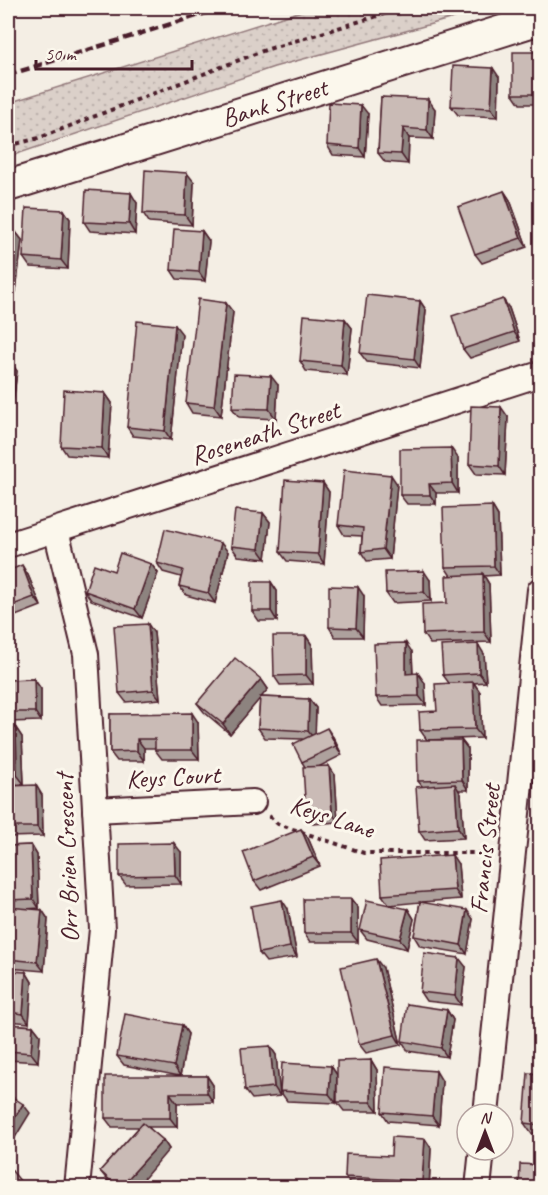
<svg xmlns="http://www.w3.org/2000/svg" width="548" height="1195" font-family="Caveat,sans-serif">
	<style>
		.grass { fill: url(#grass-dots); stroke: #92787a; stroke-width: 1.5 }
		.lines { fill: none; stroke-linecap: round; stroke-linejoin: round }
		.minor-casing { stroke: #4a1f2b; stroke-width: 28 }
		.major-casing { stroke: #4a1f2b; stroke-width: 34 }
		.path { stroke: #4a1f2b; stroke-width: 4; stroke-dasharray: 4.5 4.5; stroke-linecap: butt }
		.minor { stroke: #fbf7ec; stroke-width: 24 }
		.major { stroke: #fbf7ec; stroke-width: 30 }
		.rail { stroke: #4a1f2b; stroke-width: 4.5; stroke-dasharray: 9 4.5; stroke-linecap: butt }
		.wall { fill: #aea19d; stroke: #4a1f2b; stroke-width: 1.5 }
		.shaded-wall { fill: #8d837f; stroke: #4a1f2b; stroke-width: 1.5 }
		.building { fill: #cabbb6; stroke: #4a1f2b; stroke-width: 1.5 }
		.labels { text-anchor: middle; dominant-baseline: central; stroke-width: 6; stroke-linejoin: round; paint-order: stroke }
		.street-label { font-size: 26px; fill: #4a1f2b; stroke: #fbf7ec }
	</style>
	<defs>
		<pattern id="grass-dots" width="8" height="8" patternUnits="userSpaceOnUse" patternTransform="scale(1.5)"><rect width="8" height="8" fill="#dbd0c9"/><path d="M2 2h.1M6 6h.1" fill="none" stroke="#bdb2ad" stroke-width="1.8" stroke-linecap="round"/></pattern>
	</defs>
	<rect width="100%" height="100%" fill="#f4eee4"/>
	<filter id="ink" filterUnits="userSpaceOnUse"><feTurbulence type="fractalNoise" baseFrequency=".0167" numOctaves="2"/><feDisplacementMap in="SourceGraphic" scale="12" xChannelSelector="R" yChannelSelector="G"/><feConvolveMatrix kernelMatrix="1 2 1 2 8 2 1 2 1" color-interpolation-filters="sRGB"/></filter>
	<g filter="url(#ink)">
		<!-- grass -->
		<polygon class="grass" points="311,8 490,8 274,67 8,157 8,103"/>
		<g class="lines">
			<defs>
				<g id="minor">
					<polyline points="56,530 86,654 102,929 77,1188"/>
					<polyline points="8,545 540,374"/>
					<polyline points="95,810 253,802"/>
					<polyline points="486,1114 540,590"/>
					<polyline points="478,1188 482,1150"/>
				</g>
				<g id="major">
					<path id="s1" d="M8,186L540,19"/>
				</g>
			</defs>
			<!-- minor casing -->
			<use href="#minor" class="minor-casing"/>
			<!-- major casing -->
			<use href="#major" class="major-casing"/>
			<!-- path -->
			<g class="path">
				<polyline points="8,146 39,138 265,50 404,8"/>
				<polyline points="269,816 278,824 364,853 491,853"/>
			</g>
			<!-- minor -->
			<use href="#minor" class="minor"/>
			<!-- major -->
			<use href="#major" class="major"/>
			<!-- rail -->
			<polyline class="rail" points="8,75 222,8"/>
		</g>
		<!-- wall -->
		<g class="wall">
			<polygon points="540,52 540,104 520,104 513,94"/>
			<polygon points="499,77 498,117 458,115 451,106"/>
			<polygon points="381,97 435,109 433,139 409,138 408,164 385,162 378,153"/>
			<polygon points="368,114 365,157 333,155 327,145"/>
			<polygon points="194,182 192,225 149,222 143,213"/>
			<polygon points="504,191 510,200 527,247 482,263 475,254"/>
			<polygon points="137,203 135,234 90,231 84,222"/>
			<polygon points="64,210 70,219 68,269 30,267 23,257"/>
			<polygon points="8,230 15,231 22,240 16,291 8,291"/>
			<polygon points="202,231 209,241 205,281 177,279 171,270"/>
			<polygon points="420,301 426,310 420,368 367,362 360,353"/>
			<polygon points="509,308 520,341 470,358 463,349"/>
			<polygon points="233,312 221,416 192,413 186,403"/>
			<polygon points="345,319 352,328 347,375 306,371 300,361"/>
			<polygon points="182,334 171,440 133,436 127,427"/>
			<polygon points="8,361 17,371 13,403 8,402"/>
			<polygon points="278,385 276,419 239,417 232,408"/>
			<polygon points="105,393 112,403 108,458 67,455 61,446"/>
			<polygon points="508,417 505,475 476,474 469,464"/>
			<polygon points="458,458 458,493 436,493 436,504 407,504 400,495"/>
			<polygon points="323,483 329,492 324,564 287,561 280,552"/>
			<polygon points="397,484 390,559 367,561 361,552 362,536 344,535 338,525"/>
			<polygon points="492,506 498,516 500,575 484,576 489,584 491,642 430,644 423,634 447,603 451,576 445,567"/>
			<polygon points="263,513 270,522 266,559 238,556 231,546"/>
			<polygon points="228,552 215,603 186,595 179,586 181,577 163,572 157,563"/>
			<polygon points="151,564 158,573 142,618 91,600 85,591 114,571"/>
			<polygon points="8,571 28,575 41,606 8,619"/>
			<polygon points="430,580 431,601 393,603 386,593"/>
			<polygon points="271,582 277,591 277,621 259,621 252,611"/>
			<polygon points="364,596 363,637 335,637 329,627"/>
			<polygon points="154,633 160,699 126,702 119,693"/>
			<polygon points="306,636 312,645 313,684 280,685 274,676"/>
			<polygon points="412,652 413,674 425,683 426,705 382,706 376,697"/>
			<polygon points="484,654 486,682 474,683 480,692 482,738 427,740 420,730 437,711 449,683 443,675"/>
			<polygon points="34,679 41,689 41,721 8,722 8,680"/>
			<polygon points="261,679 268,689 261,697 309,699 316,708 315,733 333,737 342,755 320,766 335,775 338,822 313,824 306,814 305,767 302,762 302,739 265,738 258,728 260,698 230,734 204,712 197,703"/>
			<polygon points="110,714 198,722 199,759 162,759 155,750 155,748 144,748 144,761 117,761 110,752"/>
			<polygon points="8,728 16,728 22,737 24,784 8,785"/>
			<polygon points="461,740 468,749 468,790 458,790 461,794 464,838 425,840 419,831 422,786 418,781"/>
			<polygon points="8,786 42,795 43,836 8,837"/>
			<polygon points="301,829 308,838 320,866 261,890 254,881"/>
			<polygon points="31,845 37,855 39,908 25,909 42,910 48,919 44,971 8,968 8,846"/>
			<polygon points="181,852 181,884 126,885 119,876"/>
			<polygon points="458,864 461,899 422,902 473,919 467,954 420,946 414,936 420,902 389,905 382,895"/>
			<polygon points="351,899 358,908 358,942 310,942 304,933"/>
			<polygon points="288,909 297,957 266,962 259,953"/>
			<polygon points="408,909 414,919 407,949 367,939 360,930"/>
			<polygon points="466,967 461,1005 426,1001 420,992"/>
			<polygon points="383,968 401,1045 366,1053 359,1044"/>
			<polygon points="8,971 26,972 32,982 29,1023 8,1021"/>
			<polygon points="447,1010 453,1020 447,1057 408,1051 402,1041"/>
			<polygon points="8,1024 33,1026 40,1035 38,1062 8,1060"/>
			<polygon points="182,1025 188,1034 180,1076 207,1076 213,1085 213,1102 177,1103 177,1127 148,1127 163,1140 169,1149 110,1183 100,1171 139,1127 112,1127 105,1118 180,1076 124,1065 117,1056"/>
			<polygon points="270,1046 276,1055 280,1096 252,1099 245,1090"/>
			<polygon points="371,1060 377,1070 378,1111 344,1111 337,1102 337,1078 336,1103 287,1101 280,1091 331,1066 337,1075"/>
			<polygon points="540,1074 540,1134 531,1133 524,1123"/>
			<polygon points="442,1081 439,1125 388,1121 382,1112"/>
			<polygon points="425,1139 431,1148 429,1188 374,1188 352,1186 345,1177 391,1156"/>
		</g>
		<!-- shaded-wall -->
		<g class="shaded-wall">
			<polygon points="493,68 499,77 498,117 491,108"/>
			<polygon points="428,99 435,109 433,139 427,130"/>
			<polygon points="361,105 368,114 365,157 359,148"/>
			<polygon points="403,128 409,138 408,164 401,154"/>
			<polygon points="187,173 194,182 192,225 185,215"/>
			<polygon points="504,191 510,200 527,247 521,238"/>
			<polygon points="131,193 137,203 135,234 129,224"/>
			<polygon points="64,210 70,219 68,269 61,260"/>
			<polygon points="15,231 22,240 16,291 10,282"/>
			<polygon points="202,231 209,241 205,281 199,272"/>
			<polygon points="503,299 509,308 520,341 514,332"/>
			<polygon points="420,301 426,310 420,368 414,359"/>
			<polygon points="226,303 233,312 221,416 214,406"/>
			<polygon points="345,319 352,328 347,375 341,365"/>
			<polygon points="175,325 182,334 171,440 165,431"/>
			<polygon points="11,362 17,371 13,403 8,395 8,383"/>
			<polygon points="271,376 278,385 276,419 269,409"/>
			<polygon points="105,393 112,403 108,458 102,448"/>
			<polygon points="501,407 508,417 505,475 499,466"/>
			<polygon points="451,448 458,458 458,493 452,483"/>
			<polygon points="391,475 397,484 390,559 383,549"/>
			<polygon points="323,483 329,492 324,564 318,554"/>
			<polygon points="429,484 436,493 436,504 430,495"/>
			<polygon points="492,506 498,516 500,575 494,566"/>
			<polygon points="263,513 270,522 266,559 259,549"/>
			<polygon points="221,543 228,552 215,603 208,593"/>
			<polygon points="151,564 158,573 142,618 135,609"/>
			<polygon points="22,565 28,575 41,606 34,597"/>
			<polygon points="424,571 430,580 431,601 424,592"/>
			<polygon points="483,574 489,584 491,642 484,632"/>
			<polygon points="271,582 277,591 277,621 271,611"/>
			<polygon points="358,587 364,596 363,637 356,628"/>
			<polygon points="148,624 154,633 160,699 153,690"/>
			<polygon points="306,636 312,645 313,684 306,675"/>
			<polygon points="406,643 412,652 413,683 406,674"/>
			<polygon points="478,644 484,654 486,682 479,673"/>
			<polygon points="418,673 425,683 426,705 419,696"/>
			<polygon points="34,679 41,689 41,721 35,712"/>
			<polygon points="261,679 268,689 230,734 223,724"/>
			<polygon points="473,682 480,692 482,738 475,729"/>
			<polygon points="309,699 316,708 315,740 308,731"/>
			<polygon points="192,713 198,722 199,759 192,750"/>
			<polygon points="16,728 22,737 24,784 17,775"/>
			<polygon points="327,728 333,737 342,755 336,746"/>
			<polygon points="137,739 144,748 144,761 137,751"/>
			<polygon points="461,740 468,749 468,790 462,780"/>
			<polygon points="329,766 335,775 338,822 332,813"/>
			<polygon points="455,784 461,794 464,838 458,828"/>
			<polygon points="36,785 42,795 43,836 37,827"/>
			<polygon points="301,829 308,838 320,866 313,857"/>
			<polygon points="174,843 181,852 181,884 175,875"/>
			<polygon points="31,845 37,855 39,908 33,899"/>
			<polygon points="452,855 458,864 461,899 455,890"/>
			<polygon points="351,899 358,908 358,942 351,933"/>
			<polygon points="282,900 288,909 297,957 290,947"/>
			<polygon points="408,909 414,919 407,949 400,939"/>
			<polygon points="42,910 48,919 44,971 37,962"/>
			<polygon points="467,910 473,919 467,954 461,945"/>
			<polygon points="459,958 466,967 461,1005 455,996"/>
			<polygon points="376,959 383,968 401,1045 395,1035"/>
			<polygon points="26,972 32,982 29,1023 23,1014"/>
			<polygon points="447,1010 453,1020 447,1057 441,1048"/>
			<polygon points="182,1025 188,1034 180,1076 174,1066"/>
			<polygon points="33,1026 40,1035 38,1062 31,1053"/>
			<polygon points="270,1046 276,1055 280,1096 274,1087"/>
			<polygon points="371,1060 377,1070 378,1111 371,1102"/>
			<polygon points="331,1066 337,1075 336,1103 329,1094"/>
			<polygon points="436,1071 442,1081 439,1125 432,1116"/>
			<polygon points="207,1076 213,1085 213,1102 207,1093"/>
			<polygon points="170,1093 177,1103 177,1127 170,1118"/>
			<polygon points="23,1104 30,1113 8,1149 8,1129"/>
			<polygon points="425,1139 431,1148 429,1188 427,1188 422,1181"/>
			<polygon points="163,1140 169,1149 136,1188 127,1188 124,1183"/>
		</g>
		<!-- building -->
		<g class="building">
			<rect x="513" y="52" width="27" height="42"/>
			<polygon points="453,66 493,68 491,108 451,106"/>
			<polygon points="381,97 428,99 427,130 403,128 401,154 378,153"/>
			<polygon points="329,103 361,105 359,148 327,145"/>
			<polygon points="145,170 187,173 185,215 143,213"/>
			<polygon points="86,190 131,193 129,224 84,222"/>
			<polygon points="504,191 521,238 475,254 458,207"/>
			<polygon points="26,208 64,210 61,260 23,257"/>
			<polygon points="174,229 202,231 199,272 171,270"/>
			<polygon points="8,230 15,231 10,282 8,282"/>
			<polygon points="367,295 420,301 414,359 360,353"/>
			<polygon points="198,299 226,303 214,406 186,403"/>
			<polygon points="503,299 514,332 463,349 452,316"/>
			<polygon points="304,315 345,319 341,365 300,361"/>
			<polygon points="137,321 175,325 165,431 127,427"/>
			<polygon points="8,361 11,362 8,383"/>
			<polygon points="234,374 271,376 269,409 232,408"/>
			<polygon points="64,390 105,393 102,448 61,446"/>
			<polygon points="471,406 501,407 499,466 469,464"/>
			<polygon points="451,448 452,483 429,484 430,495 400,495 400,449"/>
			<polygon points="344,470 391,475 383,549 361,552 363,528 338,525"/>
			<polygon points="285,480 323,483 318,554 280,552"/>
			<polygon points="492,506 494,566 445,567 443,508"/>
			<polygon points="235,510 263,513 259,549 231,546"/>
			<polygon points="165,529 221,543 208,593 179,586 183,570 157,563"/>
			<polygon points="120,553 151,564 135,609 85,591 94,564 114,571"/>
			<polygon points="22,565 34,597 8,607 8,571"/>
			<polygon points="424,571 424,592 386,593 385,572"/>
			<polygon points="483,574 484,632 423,634 422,604 447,603 446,576"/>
			<rect x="252" y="582" width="19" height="29"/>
			<polygon points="329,586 358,587 356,628 329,627"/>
			<polygon points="148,624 153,690 119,693 114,626"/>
			<polygon points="273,636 306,636 306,675 274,676"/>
			<polygon points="406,643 406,674 418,673 419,696 376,697 374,644"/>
			<polygon points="478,644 479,673 443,675 441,646"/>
			<polygon points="235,658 261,679 223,724 197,703"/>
			<polygon points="34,679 35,712 8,712 8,680"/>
			<polygon points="473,682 475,729 420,730 419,712 437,711 435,684"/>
			<polygon points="260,697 309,699 308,731 258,728"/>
			<polygon points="192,713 192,750 155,750 155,739 137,739 137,751 110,752 110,714"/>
			<polygon points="8,728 16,728 17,775 8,775"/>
			<polygon points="327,728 336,746 302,762 293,744"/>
			<polygon points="417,740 461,740 462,780 418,781"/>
			<polygon points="329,766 332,813 306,814 303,767"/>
			<polygon points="455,784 458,828 419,831 416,787"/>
			<polygon points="36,785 37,827 8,827 8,786"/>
			<polygon points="301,829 313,857 254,881 243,852"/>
			<polygon points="174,843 175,875 119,876 119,844"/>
			<polygon points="31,845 33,899 8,900 8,846"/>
			<polygon points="452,855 455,890 382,895 380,860"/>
			<polygon points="303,899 351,899 351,933 304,933"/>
			<polygon points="282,900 290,947 259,953 251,906"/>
			<polygon points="367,900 408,909 400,939 360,930"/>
			<polygon points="420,902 467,910 461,945 414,936"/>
			<polygon points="8,907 42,910 37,962 8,959"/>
			<polygon points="424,953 459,958 455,996 420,992"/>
			<polygon points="376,959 395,1035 359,1044 341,967"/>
			<polygon points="8,971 26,972 23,1014 8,1012"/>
			<polygon points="407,1004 447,1010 441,1048 402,1041"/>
			<polygon points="125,1014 182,1025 174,1066 117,1056"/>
			<polygon points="8,1024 33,1026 31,1053 8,1051"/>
			<polygon points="537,1036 540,1036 540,1062 536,1061"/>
			<polygon points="270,1046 274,1087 245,1090 241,1048"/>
			<polygon points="371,1060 371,1102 337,1102 337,1061"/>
			<polygon points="282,1063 331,1066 329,1094 280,1091"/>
			<polygon points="385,1067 436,1071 432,1116 382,1112"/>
			<polygon points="528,1073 540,1074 540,1125 524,1123"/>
			<polygon points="105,1076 207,1076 207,1093 170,1093 170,1118 105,1118"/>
			<polygon points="8,1094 23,1104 8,1129"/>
			<polygon points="143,1123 163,1140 124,1183 129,1188 106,1188 111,1181 100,1171"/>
			<polygon points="392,1137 425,1139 422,1181 345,1177 346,1154 391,1156"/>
			<polygon points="520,1164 540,1165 540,1188 519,1188"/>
			<polygon points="8,1166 26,1188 8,1188"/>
			<polygon points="186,1184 195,1188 185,1188"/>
		</g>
	</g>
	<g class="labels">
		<!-- street labels -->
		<g class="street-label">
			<text stroke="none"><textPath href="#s1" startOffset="279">Bank Street</textPath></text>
			<text transform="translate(265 433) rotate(-18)">Roseneath Street</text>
			<text transform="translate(173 777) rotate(-3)">Keys Court</text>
			<text transform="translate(332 817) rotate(18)">Keys Lane</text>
			<text transform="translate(485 849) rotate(-84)">Francis Street</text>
			<text transform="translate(67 858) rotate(-92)">Orr Brien Crescent</text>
		</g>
	</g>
	<!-- margin -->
	<rect width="548" height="1195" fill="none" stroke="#fbf7ec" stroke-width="30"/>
	<rect x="15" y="15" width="518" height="1165" fill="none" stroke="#4a1f2b" stroke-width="2" filter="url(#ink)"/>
	<!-- north arrow -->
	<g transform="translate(485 1132)"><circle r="28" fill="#fbf7ec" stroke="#b4a19f" stroke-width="1.5"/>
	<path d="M0-4.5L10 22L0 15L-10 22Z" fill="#4a1f2b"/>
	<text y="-9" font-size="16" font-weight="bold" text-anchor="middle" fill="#4a1f2b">N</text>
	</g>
	<!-- scale -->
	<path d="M36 60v9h156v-9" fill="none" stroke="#4a1f2b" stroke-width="3"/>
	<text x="45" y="60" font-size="18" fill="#4a1f2b" stroke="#fbf7ec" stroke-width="4.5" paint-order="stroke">50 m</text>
</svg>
